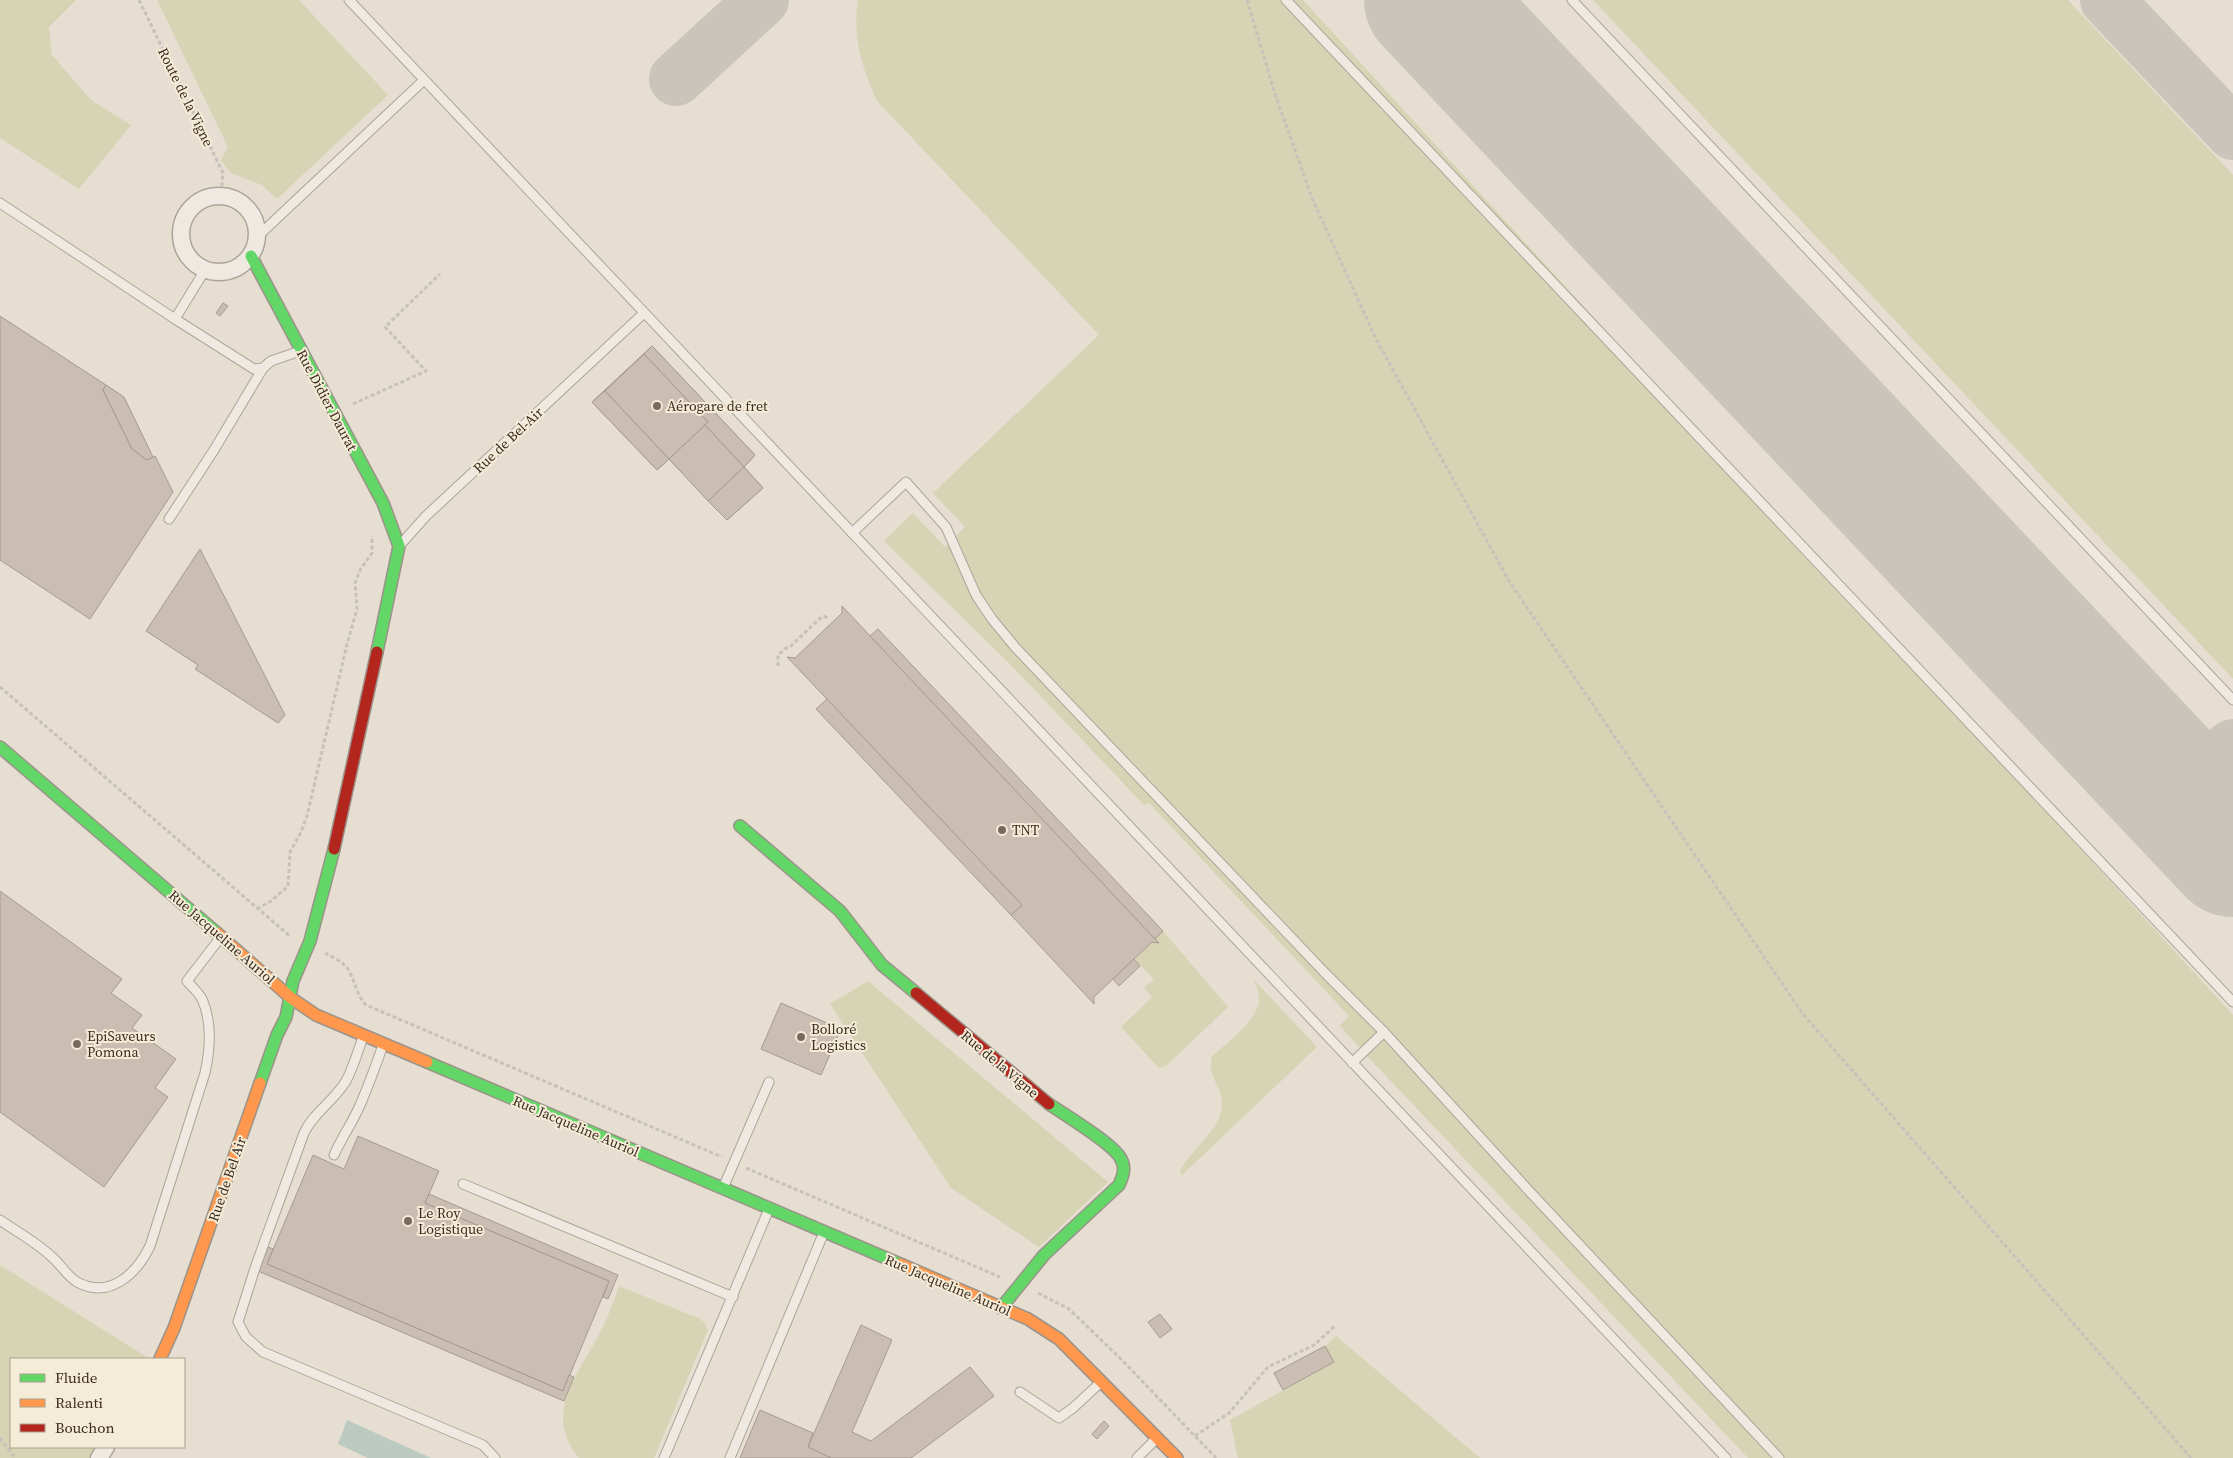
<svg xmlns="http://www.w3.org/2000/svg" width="2233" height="1458" font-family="'Source Serif 4',serif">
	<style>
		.green { fill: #d6d4b4 }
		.water { fill: #bccac1 }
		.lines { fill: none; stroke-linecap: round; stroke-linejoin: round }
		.taxiway { stroke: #cac4ba; stroke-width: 54 }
		.runway { stroke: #cac4ba; stroke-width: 132 }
		.building { fill: #cabdb2; stroke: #a79a90 }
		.lane-casing { stroke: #aca499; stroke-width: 11 }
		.street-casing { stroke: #aca499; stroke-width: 19 }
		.fast-casing { stroke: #9b938a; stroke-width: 14 }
		.slow-casing { stroke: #9b938a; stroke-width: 14 }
		.jam-casing { stroke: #9b938a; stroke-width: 14 }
		.path { stroke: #c7c1b9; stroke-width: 3; stroke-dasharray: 4 2.5; stroke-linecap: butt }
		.lane { stroke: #eeeae2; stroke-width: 9 }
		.street { stroke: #eeeae2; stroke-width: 16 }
		.fast { stroke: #63d668; stroke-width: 11 }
		.slow { stroke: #ff974d; stroke-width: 11 }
		.jam { stroke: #b3261e; stroke-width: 11 }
		.poi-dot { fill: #776a5f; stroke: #f5ecd8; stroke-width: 2 }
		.labels { text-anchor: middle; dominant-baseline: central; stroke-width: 4; stroke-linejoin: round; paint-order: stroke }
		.street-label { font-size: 14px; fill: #3b2c21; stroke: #f5ecd8 }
		.poi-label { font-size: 14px; fill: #3b2c21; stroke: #f5ecd8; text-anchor: start }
	</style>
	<rect width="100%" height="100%" fill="#e6ded1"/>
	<!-- green -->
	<g class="green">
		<polygon points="0,0 76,0 49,27 52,55 91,100 131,125 79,189 0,138"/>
		<polygon points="157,0 299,0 388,95 277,199 262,185 231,173 221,160 228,147"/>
		<path d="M858,0H1303L2233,1015V1458H1748L1369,1058L1340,1026L1349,1016L1149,803L1144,805L1009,663L884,541L913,513L945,547L965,527L933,493L1099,335L877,101C862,68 852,36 858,0Z"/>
		<polygon points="1593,0 2068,0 2233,175 2233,679"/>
		<polygon points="1163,931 1228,1007 1166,1066 1159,1068 1121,1027 1152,997 1144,988 1154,979 1134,959 1152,942 1159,942 1155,939"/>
		<path d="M1253,979L1317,1047L1182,1175L1180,1171C1191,1149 1221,1130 1222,1105C1223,1086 1206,1077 1212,1056C1227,1043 1260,1019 1259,998C1259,991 1256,985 1253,979Z"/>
		<polygon points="868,981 1108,1182 1039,1247 951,1188 830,1004"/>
		<polygon points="0,1265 150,1359 11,1359 11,1447 106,1447 99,1458 0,1458"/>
		<path d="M619,1286L698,1318L704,1322L708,1330L654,1458H579C541,1411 581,1371 602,1329C609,1315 614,1300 619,1286Z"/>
		<polygon points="1336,1336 1480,1458 1238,1458 1230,1420 1334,1362 1325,1346"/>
	</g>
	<!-- water -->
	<polygon class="water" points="347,1420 431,1458 368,1458 338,1444"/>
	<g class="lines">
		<!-- taxiway -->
		<g class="taxiway">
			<polyline points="2107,0 2233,133"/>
			<polyline points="676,79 762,0"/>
			<path d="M2129,740C2138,746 2146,752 2156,757C2179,769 2214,764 2233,746"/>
			<path d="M2227,844C2210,801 2207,791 2230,748"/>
		</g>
		<!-- runway -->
		<polyline class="runway" points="1430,0 2233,851"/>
	</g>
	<!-- building -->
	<g class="building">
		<polygon points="223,303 228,306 220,316 216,313"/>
		<polygon points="0,316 106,385 103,390 132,449 147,460 155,456 173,492 90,619 0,560"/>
		<polygon points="652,346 755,455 744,467 763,488 727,520 669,459 657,470 592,402"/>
		<polygon points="652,346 755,455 744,467 705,425 708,422 644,354"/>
		<polygon points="644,354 708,422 669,459 605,391"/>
		<polygon points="106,385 124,397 153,457 147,460 132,449 103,390"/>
		<polygon points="605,391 669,459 657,470 592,402"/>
		<polygon points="705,425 744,467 708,501 669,459"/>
		<polygon points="744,467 763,488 727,520 708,501"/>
		<polygon points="200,549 285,715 278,723 195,669 198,665 146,631"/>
		<polygon points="842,606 1159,943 1152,942 1094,997 1094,1004 1011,915 1022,905 787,657 795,658 842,613"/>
		<polygon points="878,629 1163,931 1155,939 870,636"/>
		<polygon points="827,699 1022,905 1011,915 816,709"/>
		<polygon points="0,891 122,979 111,993 142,1015 132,1028 176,1059 155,1088 168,1097 104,1187 0,1112"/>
		<polygon points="1134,959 1140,966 1119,986 1113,979"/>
		<polygon points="781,1003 841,1029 821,1075 761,1049"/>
		<polygon points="358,1136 439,1171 425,1203 609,1281 563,1391 267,1264 313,1155 344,1169"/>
		<polygon points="429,1194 618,1275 608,1299 603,1297 609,1281 425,1203"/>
		<polygon points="268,1247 273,1249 267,1264 563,1391 569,1375 574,1377 564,1401 258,1271"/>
		<polygon points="1160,1314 1172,1329 1160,1338 1148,1322"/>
		<polygon points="861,1325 892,1340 852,1432 871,1441 970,1367 994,1396 911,1458 831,1458 808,1447"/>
		<polygon points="1325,1346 1334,1362 1283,1390 1274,1373"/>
		<polygon points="760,1410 813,1433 808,1447 831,1458 740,1458"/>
		<polygon points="1104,1421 1109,1426 1097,1439 1092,1434"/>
	</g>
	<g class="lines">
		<defs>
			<g id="lane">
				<polyline points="349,0 1726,1458"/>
				<polyline points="1286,0 2233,1002"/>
				<polyline points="1572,0 2233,700"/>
				<polyline points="0,203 175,319 205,270"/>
				<polyline points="257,237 424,80"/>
				<polyline points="175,319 254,369 263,368 271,361 300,351"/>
				<polyline points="169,519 214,450 263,368"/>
				<polyline points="852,533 906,482 946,527 976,595 992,619 1015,647 1326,974 1384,1032 1531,1193 1779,1458"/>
				<polyline points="401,544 426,516 644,313"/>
				<path d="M363,1037C358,1051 353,1068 346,1081C334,1101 313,1113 304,1133L255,1268L238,1322L246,1337L263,1352L483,1445L495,1458"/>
				<polyline points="1352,1063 1384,1032"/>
				<path d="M334,1155C342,1137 353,1122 361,1103C369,1084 376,1065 383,1045"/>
				<polyline points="463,1184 733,1297"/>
				<polyline points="723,1188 769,1082"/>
				<path d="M0,1220C17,1232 38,1243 53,1258C61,1265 68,1277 77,1282C110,1300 137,1273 150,1246L205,1073C210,1050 212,1021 202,999C199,993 192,987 187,981L220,938"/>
				<polyline points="1020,1392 1059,1418 1073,1408 1101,1382"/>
				<polyline points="664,1458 769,1209"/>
				<polyline points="730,1458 824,1232"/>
				<polyline points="1137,1458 1157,1438"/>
			</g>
			<g id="street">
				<circle cx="219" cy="234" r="38"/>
				<polyline points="99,1458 106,1447"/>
			</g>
			<g id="fast">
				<polyline points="251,256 383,503 399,546 377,652"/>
				<polyline points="0,747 217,933"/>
				<polyline points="740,826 840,911 882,965 916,993"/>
				<polyline points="427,1062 900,1264"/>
				<polyline points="260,1083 277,1035 286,1017 293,981 310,941 334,849"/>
				<path d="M1001,1308L1044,1255L1119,1185C1123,1176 1126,1168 1121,1159C1114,1144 1065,1115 1049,1104"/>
			</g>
			<g id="slow">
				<polyline points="217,933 291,998 316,1015 427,1062"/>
				<polyline points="900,1264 1028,1319 1059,1339 1177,1458"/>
				<polyline points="160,1359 174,1328 260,1083"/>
			</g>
			<g id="jam">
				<polyline points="334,849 377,652"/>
				<polyline points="916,993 1049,1104"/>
			</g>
		</defs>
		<!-- lane casing -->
		<use href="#lane" class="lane-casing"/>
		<!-- street casing -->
		<use href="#street" class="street-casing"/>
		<!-- fast casing -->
		<use href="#fast" class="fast-casing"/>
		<!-- slow casing -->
		<use href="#slow" class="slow-casing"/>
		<!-- jam casing -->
		<use href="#jam" class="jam-casing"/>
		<!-- path -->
		<g class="path">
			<polyline points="139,0 223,173 221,195"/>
			<polyline points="1247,0 1275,94 1312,198 1376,339 1509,581 1802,1013 2191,1458"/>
			<polyline points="353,404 426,371 385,327 440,274"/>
			<polyline points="778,666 778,655 786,648 791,646 819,619 824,616 828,618"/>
			<polyline points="0,687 291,937"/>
			<polyline points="257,909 271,901 288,886 290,852 301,832 307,816 347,644 357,609 355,583 360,570 372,553 372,536"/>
			<path d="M325,953C334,958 346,963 350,973C356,984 356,994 366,1005L722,1157"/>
			<polyline points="746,1168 1000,1277"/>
			<polyline points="1038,1293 1069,1309 1121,1359 1216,1458"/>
			<polyline points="1195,1436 1229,1413 1268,1367 1314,1345 1336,1325"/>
			<polyline points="0,1438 15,1458"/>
		</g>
		<!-- lane -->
		<use href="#lane" class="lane"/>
		<!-- street -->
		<use href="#street" class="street"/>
		<!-- fast -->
		<use href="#fast" class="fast"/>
		<!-- slow -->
		<use href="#slow" class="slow"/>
		<!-- jam -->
		<use href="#jam" class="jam"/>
	</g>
	<!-- markers -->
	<g class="poi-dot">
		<circle cx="657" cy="406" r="5"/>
		<circle cx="1002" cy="830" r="5"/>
		<circle cx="801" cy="1037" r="5"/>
		<circle cx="77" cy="1044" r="5"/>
		<circle cx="408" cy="1221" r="5"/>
	</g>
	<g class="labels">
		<!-- street labels -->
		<g class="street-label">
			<text transform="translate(186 97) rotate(64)">Route de la Vigne</text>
			<text transform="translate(327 400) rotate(62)">Rue Didier Daurat</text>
			<text transform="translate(508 440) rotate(-43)">Rue de Bel-Air</text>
			<text transform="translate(222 937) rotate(41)">Rue Jacqueline Auriol</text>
			<text transform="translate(1000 1064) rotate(40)">Rue de la Vigne</text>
			<text transform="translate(576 1126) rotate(23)">Rue Jacqueline Auriol</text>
			<text transform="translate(227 1179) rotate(-71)">Rue de Bel Air</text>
			<text transform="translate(948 1285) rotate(23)">Rue Jacqueline Auriol</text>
		</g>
		<!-- poi labels -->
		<g class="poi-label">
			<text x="667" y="406">Aérogare de fret</text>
			<text x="1012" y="830">TNT</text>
			<text x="811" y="1029">Bolloré<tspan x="811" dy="16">Logistics</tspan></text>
			<text x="87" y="1036">EpiSaveurs<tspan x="87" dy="16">Pomona</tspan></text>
			<text x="418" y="1213">Le Roy<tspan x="418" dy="16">Logistique</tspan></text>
		</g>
	</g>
	<!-- legend -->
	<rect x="10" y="1358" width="175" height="90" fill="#f5ecd8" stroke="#ab9f8f"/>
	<rect x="20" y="1374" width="25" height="8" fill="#63d668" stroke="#ab9f8f"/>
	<text x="55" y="1383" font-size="15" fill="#3b2c21">Fluide</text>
	<rect x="20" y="1399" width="25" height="8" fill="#ff974d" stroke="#ab9f8f"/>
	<text x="55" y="1408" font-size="15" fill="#3b2c21">Ralenti</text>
	<rect x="20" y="1424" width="25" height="8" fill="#b3261e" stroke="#ab9f8f"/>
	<text x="55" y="1433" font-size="15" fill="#3b2c21">Bouchon</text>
</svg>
